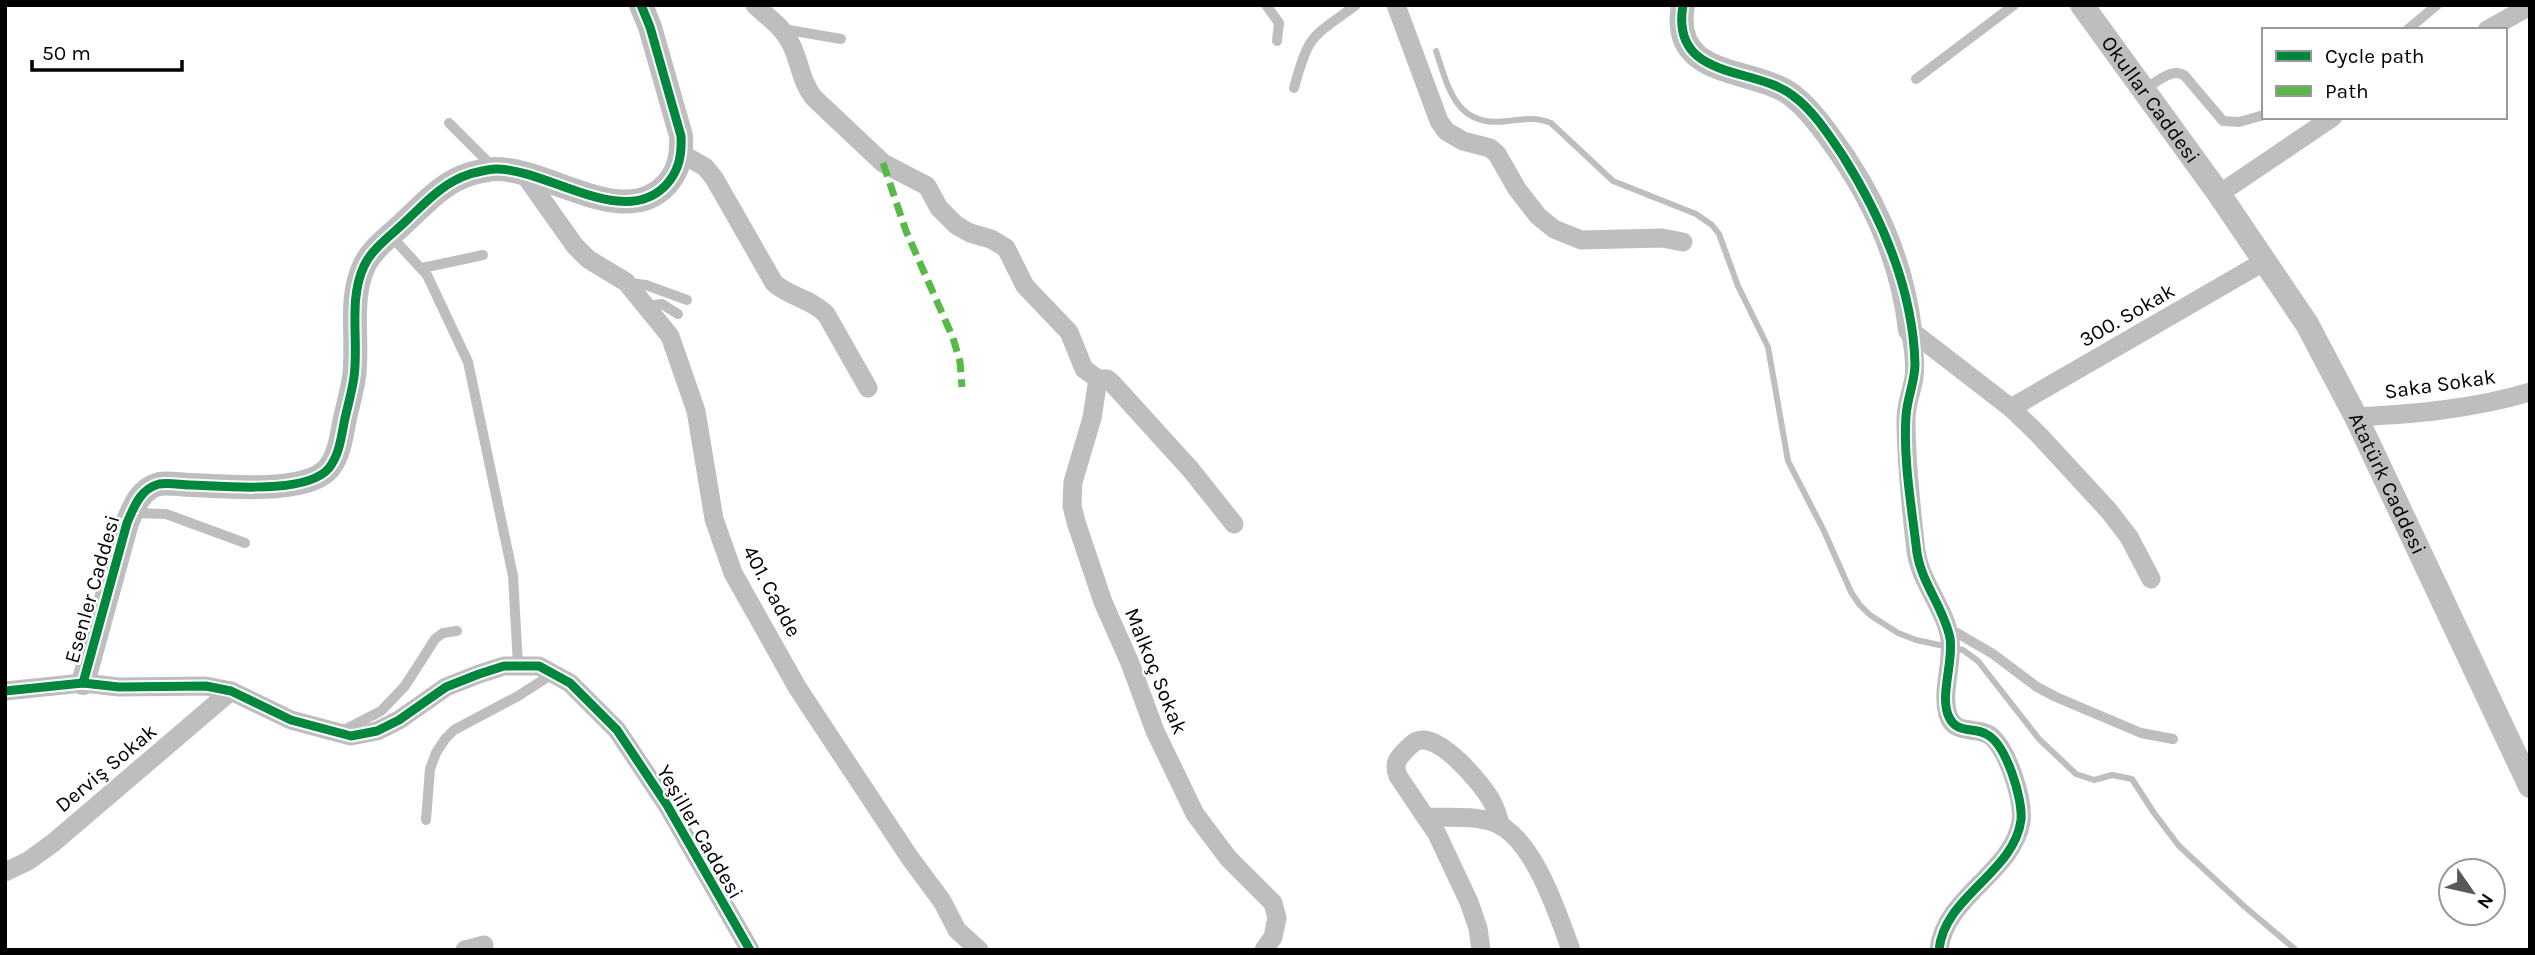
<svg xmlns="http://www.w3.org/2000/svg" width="2535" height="955" font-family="Karla,sans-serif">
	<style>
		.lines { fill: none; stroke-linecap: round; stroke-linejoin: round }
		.stream { stroke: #bebebe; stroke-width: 6 }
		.service { stroke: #bebebe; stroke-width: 10 }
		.minor { stroke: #bebebe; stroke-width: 19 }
		.tertiary { stroke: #bebebe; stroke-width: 24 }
		.quiet { stroke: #58b947; stroke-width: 7; stroke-dasharray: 14 7; stroke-linecap: butt }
		.cycleway-casing { stroke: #fff; stroke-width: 13 }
		.cycleway { stroke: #00873e; stroke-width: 9 }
		.labels { text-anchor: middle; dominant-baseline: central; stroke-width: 5; stroke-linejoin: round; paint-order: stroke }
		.street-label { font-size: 21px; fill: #000; stroke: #fff }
	</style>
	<rect width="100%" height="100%" fill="#fff"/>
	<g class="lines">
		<!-- stream -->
		<path class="stream" d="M1436,51C1449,91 1457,128 1508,121C1524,119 1537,117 1551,123L1613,181L1696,214L1712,225L1719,234L1738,286L1768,347L1788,461L1824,531L1851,592L1859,604L1870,615L1898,633L1916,640L1963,650L1978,661L2039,739L2076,774L2094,780L2112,775L2132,779L2154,813L2179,846L2245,907L2296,950"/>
		<!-- service -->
		<g class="service">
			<polyline points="1266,5 1279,23 1277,41"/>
			<polyline points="783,29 841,39"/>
			<polyline points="2407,30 2437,5"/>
			<polyline points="1916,79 2014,5"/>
			<path d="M1294,88C1309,32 1312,38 1356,5"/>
			<path d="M2145,89C2157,82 2171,68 2184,75L2223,121L2239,122L2264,115"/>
			<polyline points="449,123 492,166"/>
			<polyline points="391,236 427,275 468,362 513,576 518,665"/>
			<polyline points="422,268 483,255"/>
			<polyline points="630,283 646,285 687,300"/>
			<polyline points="647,306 662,304 678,314"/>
			<polyline points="132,513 166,514 245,543"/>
			<polyline points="1947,627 1993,654 2037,687 2056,697 2141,733 2173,739"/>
			<polyline points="342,731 381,711 405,686 435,639 443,633 457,631"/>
			<polyline points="426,820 430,769 436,753 445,739 454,730 518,696 554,673"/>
		</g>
		<!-- minor -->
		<g class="minor">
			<path d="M755,5C767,17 782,26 790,42C800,60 800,81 814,98L883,163L927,186L939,208L956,225L970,233L991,239L1006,248L1025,286L1069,332L1084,369L1098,379H1107L1112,383L1191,470L1234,524"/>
			<polyline points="1396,5 1439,121 1446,131 1463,141 1490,148 1497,154 1517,189 1538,216 1554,229 1581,240 1662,238 1683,242"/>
			<polyline points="2487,30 2530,6"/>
			<path d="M682,154L705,167L714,178L774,283C790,297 811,299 826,314L868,388"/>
			<polyline points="524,174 575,246 588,259 626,282 670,336 696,411 714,519 733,573 797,687 818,719 910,858 942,901 957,930 979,950"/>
			<polyline points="2219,194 2333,117"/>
			<path d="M1910,330C1913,345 1916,361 1914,377C1912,391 1906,404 1906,419C1906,463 1911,508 1916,551C1921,584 1946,609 1950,640C1953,664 1941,691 1948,715C1955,737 1979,725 1992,737C2008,752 2024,800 2021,822C2012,873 1944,897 1939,950"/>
			<polyline points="1910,330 2011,408 2038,434 2109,511 2129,537 2151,579"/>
			<polyline points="1098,379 1092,418 1073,482 1072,506 1076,522 1103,602 1130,663 1155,731 1195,814 1228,858 1273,903 1277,918 1273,937 1264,950"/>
			<polyline points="2011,408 2265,261"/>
			<path d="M2356,417C2415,414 2473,409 2530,392"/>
			<polyline points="5,691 83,683 119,687 206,686 231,691 291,720 351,736 377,731 399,720 446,687 479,674 504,666 539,666 570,683 617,730 667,805 750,950"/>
			<path d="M1427,817C1448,818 1472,815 1493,822C1533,836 1557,912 1571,950"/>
			<polyline points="5,872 28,861 53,843 231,691"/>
			<polyline points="465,950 484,945"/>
			<path d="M1481,950L1478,928L1469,902L1437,834L1398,776C1394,765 1396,760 1404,752C1408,748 1412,743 1417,741C1439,732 1481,783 1491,800C1496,808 1498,817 1501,826"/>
		</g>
		<!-- tertiary -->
		<g class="tertiary">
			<path d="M1683,5C1669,81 1755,66 1793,96C1807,107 1818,121 1828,135C1871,192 1902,259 1910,330"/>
			<path id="s1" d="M2082,5L2219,194L2307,324L2356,417L2530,786"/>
			<path d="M83,683L127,523C134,507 140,489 159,484C169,482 181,485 191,485C224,486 307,495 329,468C339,455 341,439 344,423C347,408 352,392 354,377C359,342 348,300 364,266C372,248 393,234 407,220C426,202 444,182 470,174C478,172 488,169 496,169C548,169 624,230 666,185C679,171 682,155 681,136L650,27L641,5"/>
		</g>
		<!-- quiet -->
		<polyline class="quiet" points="883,163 906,231 953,338 960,362 962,387"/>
		<defs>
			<g id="cycleway">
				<path d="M1683,5C1670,81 1754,66 1792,95C1813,110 1829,135 1843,156C1882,218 1913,289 1915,364C1915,382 1907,398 1906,416C1903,461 1912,509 1917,553C1922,584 1944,608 1950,638C1954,661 1939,697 1949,717C1957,734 1973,727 1986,734C2006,743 2023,799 2021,820C2014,873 1944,896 1939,950"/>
				<path d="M83,683L127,523C134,507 140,489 159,484C169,482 181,485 191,485C224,486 307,495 329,468C339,455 341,439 344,423C347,408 352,392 354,377C359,342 348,300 364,266C372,248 393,234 407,220C426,202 444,182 470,174C478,172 488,169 496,169C548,169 624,230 666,185C679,171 682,155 681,136L650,27L641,5"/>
				<polyline points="5,691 83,683 119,687 206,686 231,691 291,720 351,736 377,731 399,720 446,687 479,674 504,666 539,666 570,683 617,730 667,805 750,950"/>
			</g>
		</defs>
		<!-- cycleway casing -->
		<use href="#cycleway" class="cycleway-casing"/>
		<!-- cycleway -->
		<use href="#cycleway" class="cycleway"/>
	</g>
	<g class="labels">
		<!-- street labels -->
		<g class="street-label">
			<text stroke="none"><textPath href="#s1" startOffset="117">Okullar Caddesi</textPath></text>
			<text transform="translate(2127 315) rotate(-30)">300. Sokak</text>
			<text transform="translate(2440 384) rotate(-8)">Saka Sokak</text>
			<text stroke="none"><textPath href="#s1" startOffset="569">Atatürk Caddesi</textPath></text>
			<text transform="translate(92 589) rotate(-74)">Esenler Caddesi</text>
			<text transform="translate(772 591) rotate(62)">401. Cadde</text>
			<text transform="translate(1156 671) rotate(68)">Malkoç Sokak</text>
			<text transform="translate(106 768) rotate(-40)">Derviş Sokak</text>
			<text transform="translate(700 832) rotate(60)">Yeşiller Caddesi</text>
		</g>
	</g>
	<!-- border -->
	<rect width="2535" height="955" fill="none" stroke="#000000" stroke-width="14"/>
	<!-- legend -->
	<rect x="2262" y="28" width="245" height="91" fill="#ffffff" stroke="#999999" stroke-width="2"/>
	<rect x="2276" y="51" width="35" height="10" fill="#00873e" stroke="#999999" stroke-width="2"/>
	<text x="2325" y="63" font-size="21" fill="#000000">Cycle path</text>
	<rect x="2276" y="86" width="35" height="10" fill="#58b947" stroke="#999999" stroke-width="2"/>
	<text x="2325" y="98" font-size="21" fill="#000000">Path</text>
	<!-- north arrow -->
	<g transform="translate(2472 892) rotate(124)"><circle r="33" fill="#ffffff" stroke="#999999" stroke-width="2"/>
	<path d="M0-5L12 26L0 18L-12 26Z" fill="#595959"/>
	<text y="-10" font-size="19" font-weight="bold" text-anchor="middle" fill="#000000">N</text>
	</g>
	<!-- scale -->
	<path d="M32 60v10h150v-10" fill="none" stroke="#000000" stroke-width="3.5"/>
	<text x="42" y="60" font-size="21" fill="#000000" stroke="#ffffff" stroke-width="5" paint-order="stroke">50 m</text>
</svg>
